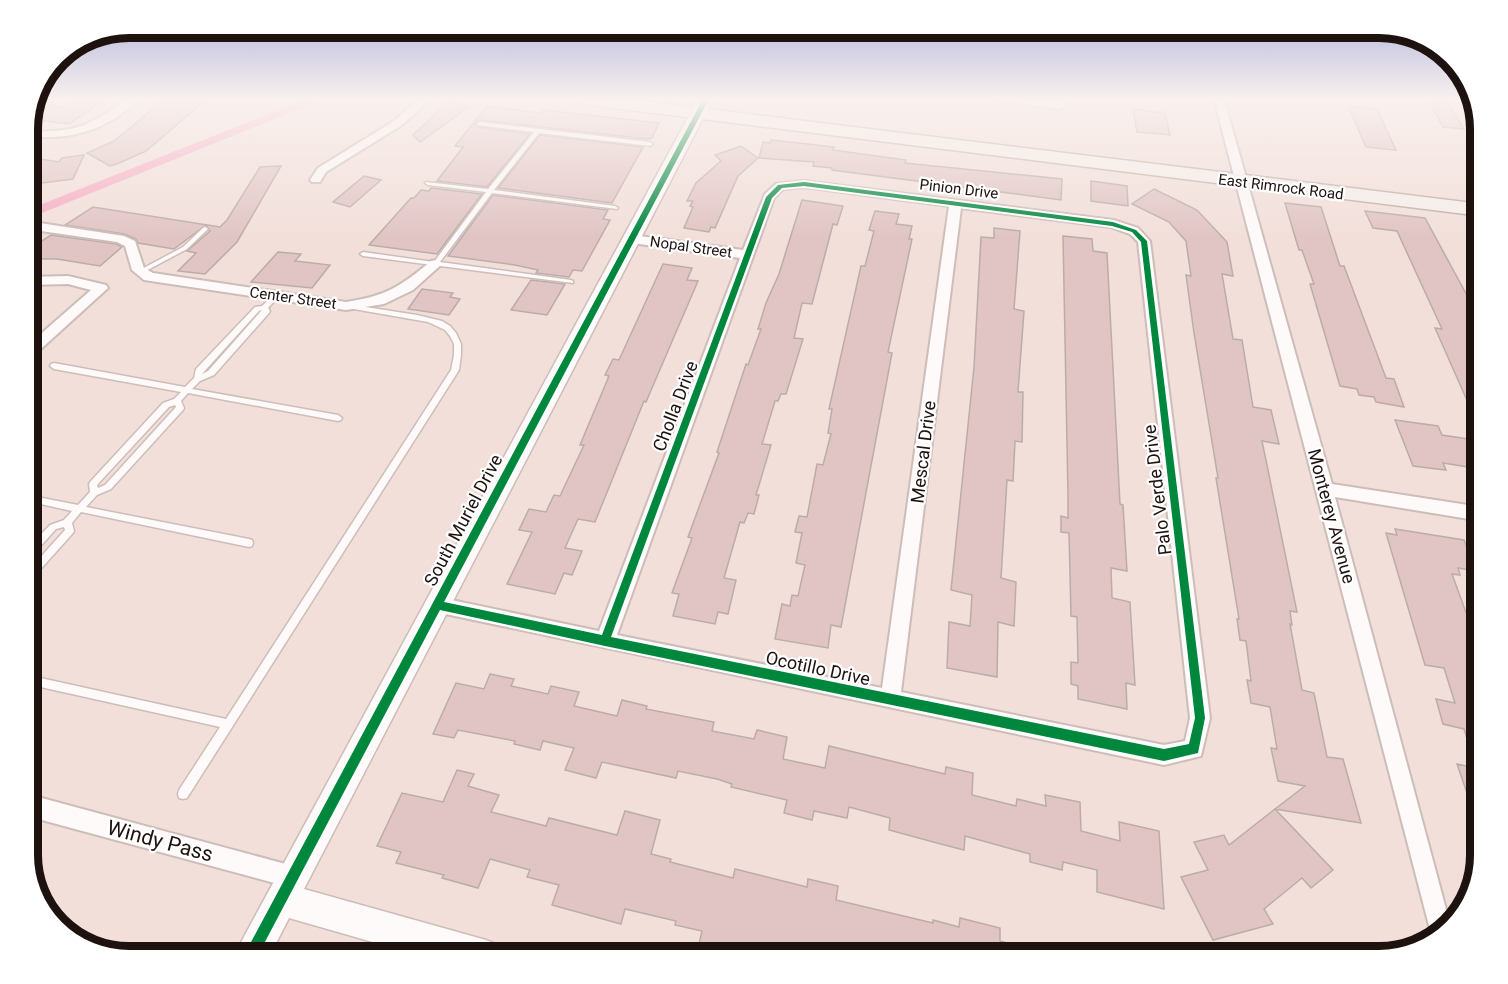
<svg xmlns="http://www.w3.org/2000/svg" width="1508" height="984" font-family="Roboto,sans-serif">
	<style>
		.lines { fill: none; stroke-linecap: round; stroke-linejoin: round }
		.canal { fill: #f6adc4; fill-rule: evenodd }
		.building { fill: #e1c5c5; stroke: #bbacaa; stroke-width: 1.5 }
		.lane-casing { stroke: #cdbdb9; stroke-width: 3 }
		.street-casing { stroke: #cdbdb9; stroke-width: 4 }
		.secondary-casing { stroke: #cdbdb9; stroke-width: 3 }
		.primary-casing { stroke: #bfafa7; stroke-width: 3 }
		.lane { fill: #fdfaf9; fill-rule: evenodd }
		.street { fill: #fdfaf9; fill-rule: evenodd }
		.secondary { fill: #fdfaf9; fill-rule: evenodd }
		.primary { fill: #f5eeea; fill-rule: evenodd }
		.cycleway-casing { stroke: #fff; stroke-width: 4 }
		.cycleway { fill: #00873e; fill-rule: evenodd }
		.labels { text-anchor: middle; dominant-baseline: central; stroke-width: 4.5; stroke-linejoin: round; paint-order: stroke }
		.far-street-label { font-size: 15px; fill: #1e120f; stroke: #fff }
		.street-label { font-size: 18px; fill: #1e120f; stroke: #fff }
		.near-street-label { font-size: 21px; fill: #1e120f; stroke: #fff }
		.rim { fill: none; stroke: #1e120f; stroke-width: 8 }
	</style>
	<rect width="100%" height="100%" fill="#f2dfda"/>
	<g class="lines">
		<!-- canal -->
		<polygon class="canal" points="306,99 324,99 27,219 27,210"/>
	</g>
	<!-- building -->
	<g class="building">
		<polygon points="75,99 106,99 69,124 29,119 50,105 63,107"/>
		<polygon points="165,99 207,99 146,151 117,164 110,166 87,153 114,141"/>
		<polygon points="1428,99 1446,99 1464,129 1443,127"/>
		<polygon points="448,102 470,106 420,142 413,135"/>
		<polygon points="487,106 540,113 542,110 659,123 652,138 647,139 479,120 475,124 478,127 530,134 487,187 437,181 463,147 455,146"/>
		<polygon points="1348,106 1377,109 1396,150 1366,147"/>
		<polygon points="1133,109 1165,113 1170,135 1137,132"/>
		<polygon points="540,135 643,147 612,203 498,188"/>
		<polygon points="771,140 834,147 833,150 906,160 905,163 1062,179 1061,200 832,170 832,168 813,166 814,162 759,158 763,142 770,143"/>
		<polygon points="741,146 758,158 738,176 715,228 711,227 709,232 684,228 693,207 690,206 693,201 687,201 696,183 721,161 715,155"/>
		<polygon points="84,155 73,179 27,185 27,157 59,162 62,158"/>
		<polygon points="281,166 237,242 205,274 178,271 196,253 187,251 210,231 206,225 174,249 138,243 136,239 124,234 65,225 93,207 220,227 227,220 260,167"/>
		<polygon points="364,176 381,180 350,207 333,202"/>
		<polygon points="1091,181 1127,186 1128,206 1091,201"/>
		<polygon points="431,188 482,194 437,254 369,245 411,198 414,198 421,190 429,191"/>
		<polygon points="1154,189 1197,210 1227,242 1233,276 1222,274 1233,339 1242,340 1253,407 1271,410 1279,444 1262,441 1297,612 1290,611 1292,625 1290,624 1302,690 1314,693 1327,757 1343,759 1361,823 1275,809 1305,786 1278,781 1271,748 1277,749 1270,707 1251,703 1247,680 1251,681 1246,641 1240,640 1237,619 1239,619 1216,478 1218,478 1194,333 1186,275 1191,276 1186,241 1169,222 1132,204"/>
		<polygon points="493,195 608,210 603,219 610,220 582,271 573,270 569,277 536,273 538,270 515,265 448,256"/>
		<polygon points="802,200 843,206 837,225 833,224 812,304 802,303 794,338 803,339 786,394 781,394 778,401 775,401 762,444 771,445 756,495 759,495 754,514 748,513 744,523 740,522 724,578 736,580 728,614 718,612 715,624 673,616 679,594 672,593 692,538 688,537 719,453 717,452 746,364 748,365 761,329 758,329 766,303 779,274"/>
		<polygon points="1285,203 1321,207 1340,266 1344,266 1386,378 1394,379 1404,407 1376,402 1374,397 1359,395 1357,389 1340,386 1310,284 1314,284 1302,250 1299,250"/>
		<polygon points="875,211 899,214 896,224 912,226 909,239 912,239 888,352 892,353 841,627 831,625 828,648 775,639 782,604 790,606 792,595 798,596 805,565 796,563 802,533 795,532 799,516 807,517 817,464 823,465 831,434 828,433 832,409 829,409 861,266 865,266 874,231 869,230"/>
		<polygon points="1365,211 1425,218 1476,312 1481,323 1481,432 1435,328 1442,329 1397,231 1373,228"/>
		<polygon points="994,228 1020,231 1014,309 1024,311 1018,392 1023,392 1022,442 1015,441 1013,481 1007,480 1001,578 1016,582 1014,626 998,622 997,677 947,668 949,622 970,626 972,595 951,590 974,367 981,237 994,238"/>
		<polygon points="51,235 116,244 122,247 100,266 57,259 41,259 37,263 27,262 27,245 34,246"/>
		<polygon points="1063,236 1092,239 1093,251 1107,253 1120,504 1123,505 1127,571 1111,568 1112,598 1130,602 1135,685 1126,683 1127,709 1078,699 1078,686 1071,684 1071,662 1078,663 1077,617 1071,616 1069,533 1061,532 1061,516 1068,518 1068,495"/>
		<polygon points="278,252 301,254 295,261 330,265 312,288 251,282"/>
		<polygon points="663,264 692,268 687,280 698,281 646,402 644,401 595,522 578,519 565,548 582,551 572,575 564,573 555,594 507,584 532,532 519,530 529,509 546,512 554,495 560,496 584,445 580,445 609,376 605,375 613,359 619,360"/>
		<polygon points="531,280 565,284 547,315 511,310"/>
		<polygon points="422,289 453,293 450,297 460,299 449,315 408,309"/>
		<polygon points="1395,420 1438,426 1442,435 1481,441 1481,469 1443,463 1446,470 1413,466"/>
		<polygon points="1395,529 1464,540 1476,571 1458,568 1460,575 1452,574 1481,654 1481,796 1467,793 1457,764 1476,768 1464,729 1443,724 1436,699 1455,703 1444,668 1425,665 1386,533 1397,535"/>
		<polygon points="490,674 514,679 511,686 548,694 551,686 579,692 574,706 617,716 622,700 647,706 646,709 714,722 712,731 754,739 757,730 787,737 783,759 825,768 829,746 945,774 946,767 973,773 972,795 1016,806 1017,799 1046,806 1045,795 1080,802 1081,831 1120,841 1119,822 1159,831 1164,909 1097,892 1097,870 1063,862 1062,870 1030,862 1030,854 965,836 964,850 937,843 889,830 890,818 849,807 847,818 814,811 812,820 784,813 787,800 731,787 732,784 717,779 678,771 676,778 602,762 596,778 565,770 574,748 543,741 540,750 514,744 515,741 458,730 454,738 433,734 456,683 484,689"/>
		<polygon points="457,770 474,774 468,786 499,795 491,812 546,826 549,818 617,835 625,811 660,820 651,854 671,859 670,862 733,878 735,869 807,887 808,879 838,886 836,900 933,923 933,920 959,927 960,918 1000,928 1000,941 1040,952 1039,957 871,957 829,946 827,956 792,947 790,957 745,957 699,944 702,931 675,925 676,921 625,909 621,924 552,905 559,885 527,877 530,870 490,859 478,888 442,878 444,875 396,863 401,852 377,846 402,793 443,802"/>
		<polygon points="1275,809 1333,870 1311,888 1302,878 1264,909 1273,924 1213,940 1181,877 1208,870 1194,842 1224,835 1229,845"/>
	</g>
	<g class="lines">
		<defs>
			<g id="lane">
				<polygon points="480,122 650,142 653,144 650,146 539,133 494,190 615,206 618,208 617,209 492,193 440,262 571,280 573,281 573,283 363,256 360,254 363,252 434,262 486,192 428,185 425,183 426,182 488,189 534,132 478,125 477,124"/>
				<polygon points="205,227 208,229 207,230 187,249 142,273 138,273 138,271 183,247 203,228"/>
				<path d="M274,294H278L279,296L268,308L270,311L269,313L214,375L200,381L192,389L338,415L342,418L341,420L338,421L188,393L181,401L184,408L183,410L111,489L97,495L86,507L249,539L252,540L253,543L252,546L249,547L81,512L72,523L74,531L73,533L30,581L27,582V572L65,530L64,527L56,529L30,558L27,559V549L50,525L64,520L72,511L27,501V495L78,505L90,492L89,484L90,482L163,403L174,399L181,392L54,369L50,366L51,364L54,363L185,387L194,378L196,369L255,307L262,306ZM262,310L208,371L202,374L259,311ZM175,405L176,407L105,485L98,488L97,485L169,407Z"/>
				<polygon points="346,304 417,315 442,321 450,326 456,333 461,344 461,355 459,370 187,798 183,799 179,798 178,794 179,790 220,727 27,684 27,675 226,719 451,370 454,355 454,344 450,336 445,330 428,322 348,308 345,306"/>
			</g>
			<g id="street">
				<path d="M127,99H139C108,130 70,141 27,136V130C72,135 91,125 127,99Z"/>
				<polygon points="419,99 431,99 402,125 326,172 320,182 312,182 310,180 318,168 394,121"/>
				<polygon points="988,99 1054,102 1055,99 1065,99 1064,106 1059,109"/>
				<polygon points="1214,99 1224,99 1332,484 1481,507 1481,521 1335,497 1450,924 1433,941"/>
				<path d="M804,181L1113,220L1138,228L1150,241L1210,718L1201,756L1164,765L431,611L428,605L431,599L437,597L599,631L740,258L632,243L626,239L632,235L743,250L765,194L776,184ZM804,187L949,206L882,688L617,635L774,198L783,189ZM961,208L1111,227L1130,234L1138,242L1190,718L1185,741L1164,745L901,692Z"/>
				<path d="M27,221L124,236L135,241L144,268L153,273L346,302C386,296 400,287 431,261L436,260L442,264L413,290L384,304L346,310L144,280L132,270L125,246L117,242L27,229Z"/>
				<polygon points="68,276 106,285 108,288 32,357 27,359 27,346 91,290 68,284 27,285 27,277"/>
				<polygon points="27,794 293,866 301,869 304,877 301,885 293,888 27,816"/>
			</g>
			<polygon id="secondary" points="698,99 713,99 304,889 486,940 498,945 503,957 425,957 289,918 269,957 233,957"/>
			<polygon id="primary" points="574,99 626,99 1481,204 1481,216 582,104"/>
		</defs>
		<!-- lane casing -->
		<use href="#lane" class="lane-casing"/>
		<!-- street casing -->
		<use href="#street" class="street-casing"/>
		<!-- secondary casing -->
		<use href="#secondary" class="secondary-casing"/>
		<!-- primary casing -->
		<use href="#primary" class="primary-casing"/>
		<!-- lane -->
		<use href="#lane" class="lane"/>
		<!-- street -->
		<use href="#street" class="street"/>
		<!-- secondary -->
		<use href="#secondary" class="secondary"/>
		<!-- primary -->
		<use href="#primary" class="primary"/>
		<defs>
			<path id="cycleway" d="M703,99H709L444,602L602,635L766,197L778,185L804,182L1113,222L1136,230L1147,241L1205,718L1198,753L1164,761L605,646L440,610L257,957H243ZM804,186L1112,226L1132,232L1141,242L1195,718L1189,744L1164,749L611,637L772,198L782,188Z"/>
		</defs>
		<!-- cycleway casing -->
		<use href="#cycleway" class="cycleway-casing"/>
		<!-- cycleway -->
		<use href="#cycleway" class="cycleway"/>
	</g>
	<!-- sky -->
	<linearGradient id="sky" x2="0" y2="1"><stop stop-color="#adb1da"/><stop offset="0.42" stop-color="#f9f1ee"/><stop offset="1" stop-color="#f9f1ee" stop-opacity="0"/></linearGradient>
	<rect width="1508" height="237" fill="url(#sky)"/>
	<g class="labels">
		<!-- far-street labels -->
		<g class="far-street-label">
			<text transform="translate(1281 187) rotate(7)">East Rimrock Road</text>
			<text transform="translate(959 189) rotate(7)">Pinion Drive</text>
			<text transform="translate(691 247) rotate(8)">Nopal Street</text>
			<text transform="translate(293 298) rotate(8)">Center Street</text>
		</g>
		<!-- street labels -->
		<g class="street-label">
			<text transform="translate(675 406) rotate(-69)">Cholla Drive</text>
			<text transform="translate(923 452) rotate(-83)">Mescal Drive</text>
			<text transform="translate(1157 490) rotate(-97)">Palo Verde Drive</text>
			<text transform="translate(1332 516) rotate(75)">Monterey Avenue</text>
			<text transform="translate(463 520) rotate(-62)">South Muriel Drive</text>
			<text transform="translate(818 668) rotate(12)">Ocotillo Drive</text>
		</g>
		<!-- near-street labels -->
		<g class="near-street-label">
			<text transform="translate(160 841) rotate(15)">Windy Pass</text>
		</g>
	</g>
	<!-- crop -->
	<path d="M0 0H1508V984H0ZM129 38H1379A91 91 0 0 1 1470 129V855A91 91 0 0 1 1379 946H129A91 91 0 0 1 38 855V129A91 91 0 0 1 129 38Z" fill="#fff" fill-rule="evenodd"/>
	<path class="rim" d="M129 38H1379A91 91 0 0 1 1470 129V855A91 91 0 0 1 1379 946H129A91 91 0 0 1 38 855V129A91 91 0 0 1 129 38Z"/>
</svg>
